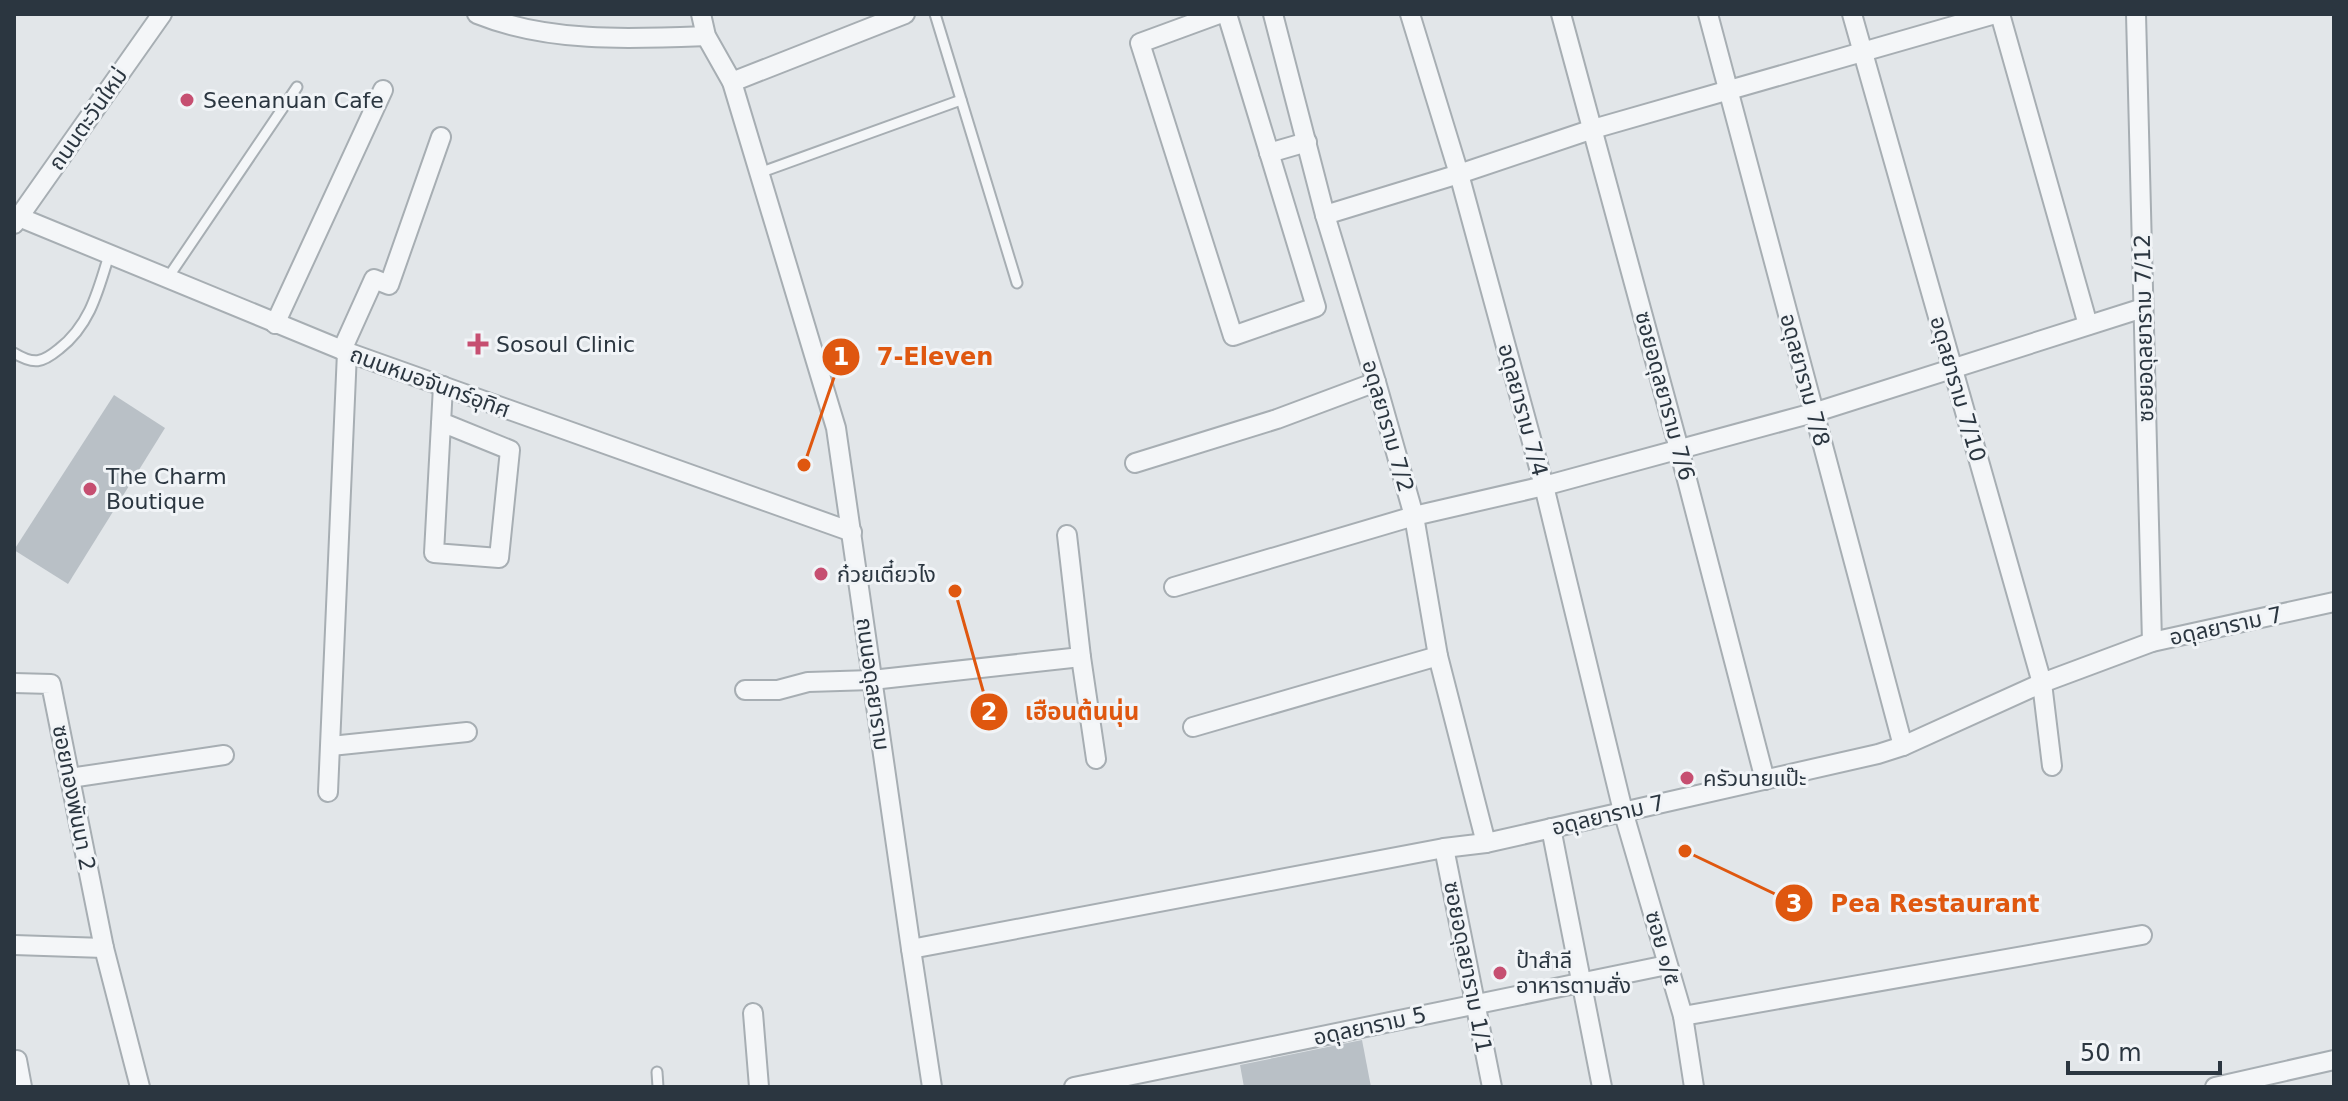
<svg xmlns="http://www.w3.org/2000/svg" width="2348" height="1101" font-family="'DejaVu Sans','Noto Sans Thai',sans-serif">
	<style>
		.building { fill: #b9c0c6 }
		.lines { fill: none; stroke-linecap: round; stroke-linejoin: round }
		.service-casing { stroke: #a7aeb3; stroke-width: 13 }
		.minor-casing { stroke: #a7aeb3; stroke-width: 22 }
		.service { stroke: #f4f6f8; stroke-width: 9 }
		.minor { stroke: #f4f6f8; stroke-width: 18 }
		.poi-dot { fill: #c64f71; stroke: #f1f4f7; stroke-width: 3 }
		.labels { text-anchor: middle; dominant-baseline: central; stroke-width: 6; stroke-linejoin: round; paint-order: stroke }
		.poi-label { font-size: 22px; fill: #2b3640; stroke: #f1f4f7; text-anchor: start }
		.street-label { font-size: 22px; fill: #2b3640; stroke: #f1f4f7 }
		.leader { fill: none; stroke: #df570f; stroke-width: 3 }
		.callout-dot { fill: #df570f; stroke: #f1f4f7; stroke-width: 3 }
		.mark-label { font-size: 24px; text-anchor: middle; font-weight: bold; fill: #fff }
		.callout-label { font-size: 24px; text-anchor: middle; font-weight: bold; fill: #df570f; stroke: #f1f4f7; stroke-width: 6; stroke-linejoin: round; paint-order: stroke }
	</style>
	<rect width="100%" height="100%" fill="#e2e6e9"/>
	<!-- building -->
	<g class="building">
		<polygon points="114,395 165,428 68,584 14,550"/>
		<polygon points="1362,1040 1371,1087 1244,1087 1240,1065"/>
	</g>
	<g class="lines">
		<defs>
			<g id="service">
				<polyline points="935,14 1017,283"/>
				<polyline points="759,173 961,100"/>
				<polyline points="167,279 297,87"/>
				<path d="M14,353C34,365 42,363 59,349C90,325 98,291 109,255"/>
				<polyline points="657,1072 658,1087"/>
			</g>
			<g id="minor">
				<path d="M477,14C549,43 631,39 706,36"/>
				<polyline points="701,14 706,36 732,82 836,428 911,949 932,1087"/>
				<polyline points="1219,14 1140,43 1233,336 1316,307 1227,14"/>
				<polyline points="1273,14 1325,215 1376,382 1414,516 1438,656 1486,843"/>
				<polyline points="1410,14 1459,174 1544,486 1623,811 1683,1016 1694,1087"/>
				<polyline points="1561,14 1679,449 1765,780"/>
				<polyline points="1708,14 1903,746"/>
				<polyline points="1852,14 2042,683 2052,766"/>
				<polyline points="2000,14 2088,325"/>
				<polyline points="2136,14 2152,642"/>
				<polyline points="732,82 905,14"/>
				<polyline points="1269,153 1307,142"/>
				<polyline points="14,215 347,352 852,532"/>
				<polyline points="1325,215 1459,174 1593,129 1995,14"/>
				<polyline points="14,224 162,14"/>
				<polyline points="275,324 383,90"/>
				<polyline points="342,350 374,279 389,285 441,137"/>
				<polyline points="441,422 510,450 499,558 434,553 443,386"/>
				<polyline points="1135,463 1277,419 1376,382"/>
				<polyline points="1174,587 1414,516 1544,486 1813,413 2143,308"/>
				<polyline points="1081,657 1096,759"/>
				<polyline points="14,683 51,684 104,948 140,1087"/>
				<polyline points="745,690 778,690 808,682 872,680 1081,657 1067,535"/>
				<polyline points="1193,727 1438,656"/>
				<polyline points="331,746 467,732"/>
				<polyline points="70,778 224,755"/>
				<polyline points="328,792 347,352"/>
				<polyline points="1551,828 1602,1087"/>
				<polyline points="1444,848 1492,1087"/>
				<polyline points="14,945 104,948"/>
				<polyline points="911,949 1444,848 1486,843 1878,754 1903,746 2042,683 2152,642 2334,602"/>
				<polyline points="753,1013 759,1087"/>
				<polyline points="1683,1016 2142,935"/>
				<polyline points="17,1060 22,1087"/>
				<polyline points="1074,1087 1667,965"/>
				<polyline points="2215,1087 2334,1060"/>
			</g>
		</defs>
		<!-- service casing -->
		<use href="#service" class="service-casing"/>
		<!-- minor casing -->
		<use href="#minor" class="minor-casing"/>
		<!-- service -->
		<use href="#service" class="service"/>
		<!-- minor -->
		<use href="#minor" class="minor"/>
	</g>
	<!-- markers -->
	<g class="poi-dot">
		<circle cx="187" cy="100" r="8"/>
		<path d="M474 332h8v8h8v8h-8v8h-8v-8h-8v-8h8z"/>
		<circle cx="90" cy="489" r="8"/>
		<circle cx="821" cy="574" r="8"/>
		<circle cx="1687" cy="778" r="8"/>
		<circle cx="1500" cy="973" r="8"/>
	</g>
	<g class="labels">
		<!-- poi labels -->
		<g class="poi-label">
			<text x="203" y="100">Seenanuan Cafe</text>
			<text x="496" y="344">Sosoul Clinic</text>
			<text x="106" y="476">The Charm<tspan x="106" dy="25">Boutique</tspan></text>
			<text x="837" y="574">ก๋วยเตี๋ยวไง</text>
			<text x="1703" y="778">ครัวนายแป๊ะ</text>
			<text x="1516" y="960">ป้าสำลี<tspan x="1516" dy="25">อาหารตามสั่ง</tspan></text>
		</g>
		<!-- street labels -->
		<g class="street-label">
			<text transform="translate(88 119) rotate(-55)">ถนนตะวันใหม่</text>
			<text transform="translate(2144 328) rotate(-91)">ซอยอดุลยาราม 7/12</text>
			<text transform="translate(1805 380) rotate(75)">อดุลยาราม 7/8</text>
			<text transform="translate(430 382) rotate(20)">ถนนหมอจันทร์อุทิศ</text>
			<text transform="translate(1958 389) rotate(74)">อดุลยาราม 7/10</text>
			<text transform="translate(1665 396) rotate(75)">ซอยอดุลยาราม 7/6</text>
			<text transform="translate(1523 410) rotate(75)">อดุลยาราม 7/4</text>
			<text transform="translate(1388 426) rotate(74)">อดุลยาราม 7/2</text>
			<text transform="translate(2226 626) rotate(-12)">อดุลยาราม 7</text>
			<text transform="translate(873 684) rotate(82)">ถนนอดุลยาราม</text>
			<text transform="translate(74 798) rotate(79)">ซอยทองพันนา 2</text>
			<text transform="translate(1608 815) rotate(-13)">อดุลยาราม 7</text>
			<text transform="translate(1663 948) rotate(74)">ซอย ๑/๕</text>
			<text transform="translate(1468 967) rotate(79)">ซอยอดุลยาราม 1/1</text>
			<text transform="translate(1370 1026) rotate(-12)">อดุลยาราม 5</text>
		</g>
	</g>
	<!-- callouts -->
	<path class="leader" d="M804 465L841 357M955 591L989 712M1685 851L1794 903"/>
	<g class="callout-dot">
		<circle cx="804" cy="465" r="8"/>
		<circle cx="955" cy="591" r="8"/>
		<circle cx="1685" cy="851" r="8"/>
		<circle cx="841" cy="357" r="20"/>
		<circle cx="989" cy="712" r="20"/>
		<circle cx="1794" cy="903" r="20"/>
	</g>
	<g class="mark-label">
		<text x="841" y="365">1</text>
		<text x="989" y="720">2</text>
		<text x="1794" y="912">3</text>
	</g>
	<g class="callout-label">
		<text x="935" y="365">7-Eleven</text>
		<text x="1082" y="720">เฮือนต้นนุ่น</text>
		<text x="1935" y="912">Pea Restaurant</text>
	</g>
	<!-- border -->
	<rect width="2348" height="1101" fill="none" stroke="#2b3640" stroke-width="32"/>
	<!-- scale -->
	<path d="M2068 1061v12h152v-12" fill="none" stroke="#2b3640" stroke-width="4"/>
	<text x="2080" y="1061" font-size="24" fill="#2b3640" stroke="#f1f4f7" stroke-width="6" paint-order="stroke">50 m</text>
</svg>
